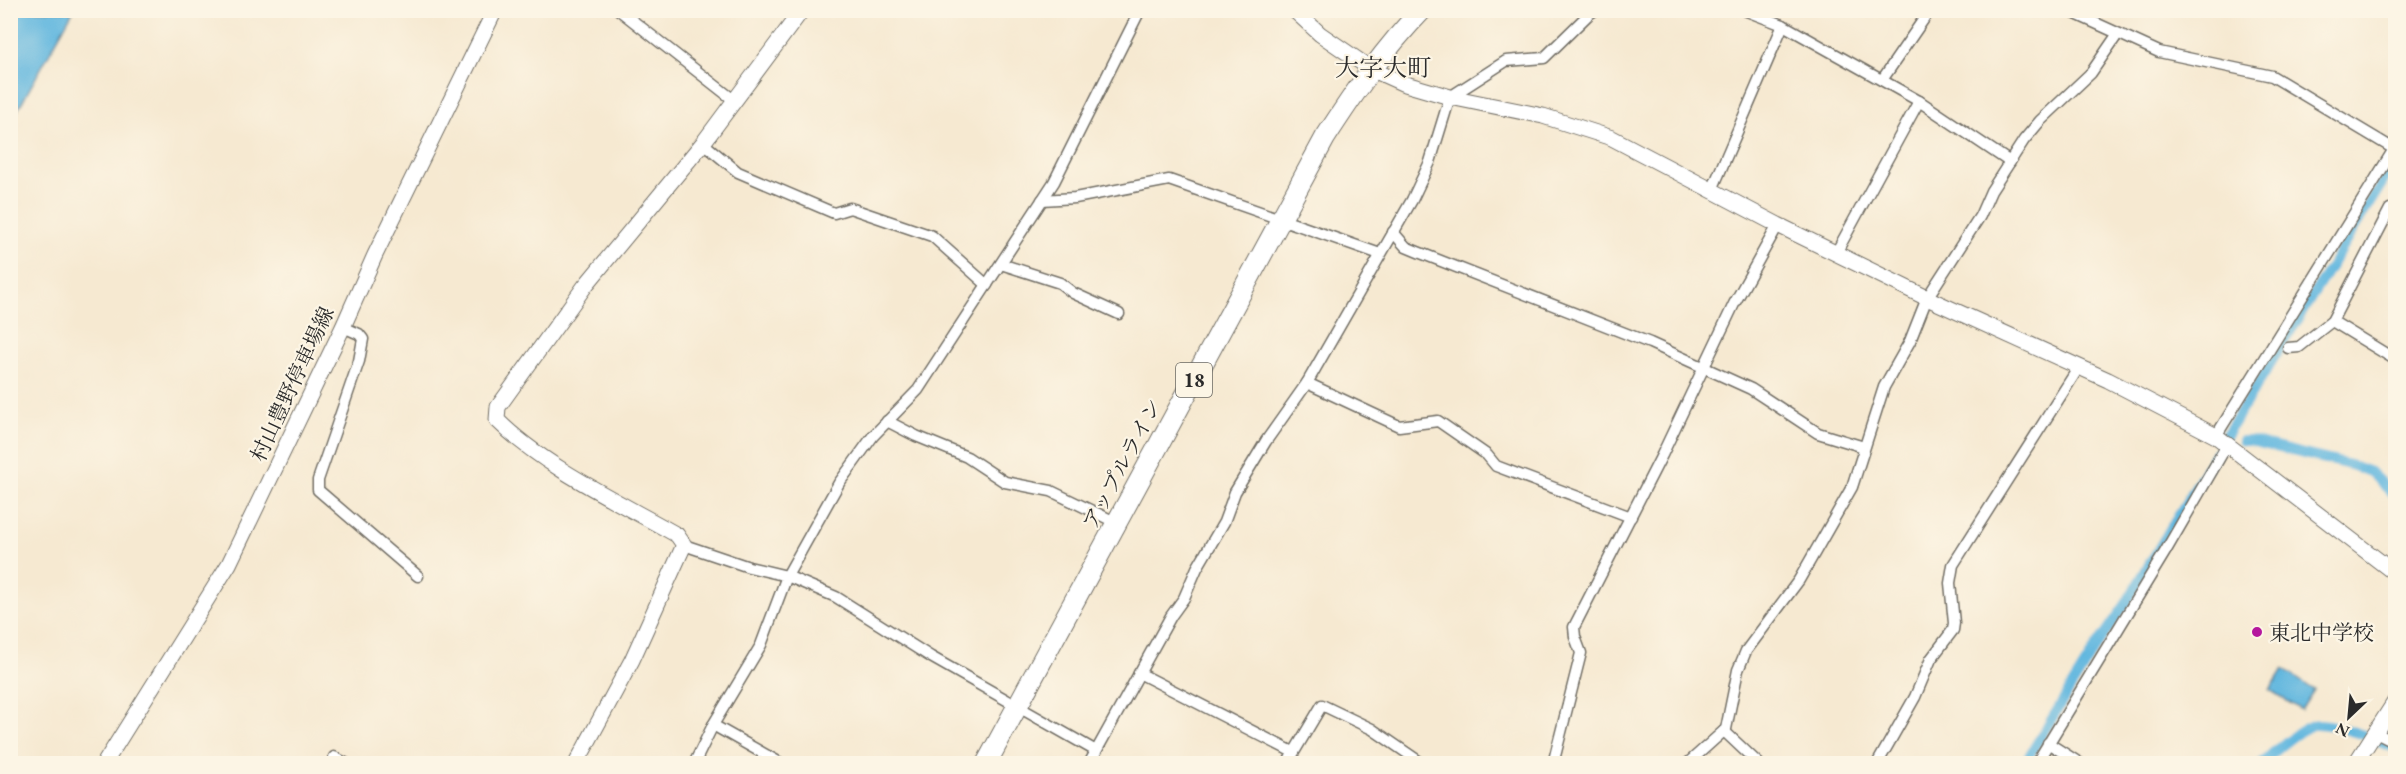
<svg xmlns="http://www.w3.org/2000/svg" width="2406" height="774" font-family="'EB Garamond','Noto Serif JP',serif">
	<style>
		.water { fill: #62b7df; stroke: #467185; stroke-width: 1.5 }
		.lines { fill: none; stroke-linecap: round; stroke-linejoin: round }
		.canal { stroke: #62b7df; stroke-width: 10 }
		.street-casing { stroke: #726e65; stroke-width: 13 }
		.secondary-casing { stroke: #726e65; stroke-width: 17 }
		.highway-casing { stroke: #726e65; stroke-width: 22 }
		.street { stroke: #fff; stroke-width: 10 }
		.secondary { stroke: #fff; stroke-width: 15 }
		.highway { stroke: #fff; stroke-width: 20 }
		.poi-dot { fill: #b5179e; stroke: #fcf5e5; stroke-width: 2 }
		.labels { text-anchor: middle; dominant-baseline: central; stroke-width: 4.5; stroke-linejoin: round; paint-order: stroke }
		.shield { fill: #fcf5e5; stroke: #6a6863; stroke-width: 1.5 }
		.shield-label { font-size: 20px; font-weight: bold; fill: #2b2b2b }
		.street-label { font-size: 21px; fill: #2b2b2b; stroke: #fcf5e5 }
		.poi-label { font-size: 21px; fill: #2b2b2b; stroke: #fcf5e5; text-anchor: start }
		.quarter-label { font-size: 24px; fill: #2b2b2b; stroke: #fcf5e5 }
	</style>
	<rect width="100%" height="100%" fill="#fcf5e5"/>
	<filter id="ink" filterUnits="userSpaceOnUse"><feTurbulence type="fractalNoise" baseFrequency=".0167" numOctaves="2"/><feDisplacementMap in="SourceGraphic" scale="12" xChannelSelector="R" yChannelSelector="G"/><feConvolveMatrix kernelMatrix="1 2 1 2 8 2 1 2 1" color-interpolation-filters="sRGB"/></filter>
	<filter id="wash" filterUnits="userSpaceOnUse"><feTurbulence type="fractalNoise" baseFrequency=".008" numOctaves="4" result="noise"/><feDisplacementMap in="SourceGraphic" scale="24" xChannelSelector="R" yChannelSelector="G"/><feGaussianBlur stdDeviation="1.35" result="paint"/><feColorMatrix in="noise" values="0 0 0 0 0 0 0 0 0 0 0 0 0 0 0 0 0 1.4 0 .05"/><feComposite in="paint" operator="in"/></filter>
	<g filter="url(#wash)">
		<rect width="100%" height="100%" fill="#f6e9d1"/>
		<!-- water -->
		<g class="water">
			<polygon points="11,10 73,11 11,122 10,11"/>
			<polygon points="2283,669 2314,690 2301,710 2270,690"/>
		</g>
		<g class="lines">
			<!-- canal -->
			<g class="canal">
				<polyline points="2226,435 2396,161"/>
				<polyline points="2242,441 2250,441 2354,466 2370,472 2396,497"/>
				<polyline points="2378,741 2396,749"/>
				<polyline points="2024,764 2096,647 2125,605 2216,452"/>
				<path d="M2261,764C2272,753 2304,724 2318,724C2333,724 2350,731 2364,735"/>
			</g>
		</g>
	</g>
	<g filter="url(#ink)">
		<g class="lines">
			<defs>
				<g id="street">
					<polyline points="619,10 735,101"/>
					<polyline points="1744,10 1783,25 1919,101 1836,253"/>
					<polyline points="2067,10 2159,52 2272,76 2394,149"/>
					<polyline points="1882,80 1930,10"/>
					<polyline points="1919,101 2010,162"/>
					<polyline points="703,143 738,172 834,213 850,208 932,236 987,285"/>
					<polyline points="1712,190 1783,25"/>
					<polyline points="1042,200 1075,198 1169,180 1380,254"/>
					<polyline points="1393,232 1406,247 1418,252 1650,343 1751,389 1818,433 1864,447"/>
					<polyline points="1001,264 1060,283 1073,293 1119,314"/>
					<polyline points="2332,321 2396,360"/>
					<polyline points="343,327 359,334 363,339 359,361 318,480 318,490 418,576"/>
					<polyline points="2288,348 2299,347 2332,321 2390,209"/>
					<polyline points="1307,383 1399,426 1438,421 1487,455 1496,466 1631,517"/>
					<polyline points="887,421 916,436 967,457 1005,482 1051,491 1117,523"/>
					<polyline points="2216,436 2396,146"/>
					<polyline points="684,545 749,567 787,576 836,597 931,657 1096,751"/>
					<polyline points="1139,673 1293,752"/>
					<polyline points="713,725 782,764"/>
					<polyline points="1724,731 1759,764"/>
					<polyline points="2374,732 2396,743"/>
					<polyline points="2048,743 2081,764"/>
					<polyline points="334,757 347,764"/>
					<polyline points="694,764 713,725 761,645 787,576 839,483 873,436 918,390 1054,182 1140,10"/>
					<polyline points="1089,764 1171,616 1184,598 1197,568 1224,522 1235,492 1266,441 1307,383 1412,200 1430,162 1450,97 1506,61 1544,58 1589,14 1595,10"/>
					<polyline points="1287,764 1322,705 1372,729 1423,764"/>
					<polyline points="1553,764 1581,653 1575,637 1574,627 1662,455 1734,304 1778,225"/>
					<polyline points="1687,764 1726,729 1738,670 1746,651 1799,580 1852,487 1884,387 1910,341 1927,298 1980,216 1991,191 2024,140 2040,121 2091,73 2117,35"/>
					<polyline points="1877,764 1915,697 1931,659 1953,630 1954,623 1950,583 1953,565 2079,367"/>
					<polyline points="2036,764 2165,552 2227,445"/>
				</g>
				<g id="secondary">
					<polyline points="1294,10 1320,34 1371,69 1402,83 1450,97 1543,116 1612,138 1778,225 1927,298 2108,380 2216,436 2396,574"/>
					<polyline points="104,764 229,564 343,327 375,255 495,10"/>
					<path d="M576,764L632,660L684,545L677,535C619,502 544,467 497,420L498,407L585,286L703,143L802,10"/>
					<polyline points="2355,764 2396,700"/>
				</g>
				<path id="highway" d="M986,764L1325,138C1354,93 1384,49 1422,10"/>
			</defs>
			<!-- street casing -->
			<use href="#street" class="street-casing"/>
			<!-- secondary casing -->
			<use href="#secondary" class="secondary-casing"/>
			<!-- highway casing -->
			<use href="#highway" class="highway-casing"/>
			<!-- street -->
			<use href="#street" class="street"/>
			<!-- secondary -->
			<use href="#secondary" class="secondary"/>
			<!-- highway -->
			<use href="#highway" class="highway"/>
		</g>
	</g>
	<!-- markers -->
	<circle class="poi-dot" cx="2257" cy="632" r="6"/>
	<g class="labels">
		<!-- shield labels -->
		<rect class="shield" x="1176" y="363" width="36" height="34" rx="4.5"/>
		<g class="shield-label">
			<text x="1194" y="380">18</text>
		</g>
		<!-- street labels -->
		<g class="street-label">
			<text transform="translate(292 384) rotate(-65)">村山豊野停車場線</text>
			<text transform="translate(1122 464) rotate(-62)">アップルライン</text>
		</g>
		<!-- poi labels -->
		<g class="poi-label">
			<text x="2269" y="632">東北中学校</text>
		</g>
		<!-- quarter labels -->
		<g class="quarter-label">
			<text x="1383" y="67">大字大町</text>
		</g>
	</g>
	<!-- margin -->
	<rect width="2406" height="774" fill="none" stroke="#fcf5e5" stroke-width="36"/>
	<!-- north arrow -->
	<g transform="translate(2349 717) rotate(206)" stroke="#fcf5e5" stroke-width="4.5" paint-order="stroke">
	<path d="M0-4.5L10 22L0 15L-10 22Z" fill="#2b2b2b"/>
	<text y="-9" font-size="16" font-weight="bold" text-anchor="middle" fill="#2b2b2b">N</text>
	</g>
</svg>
